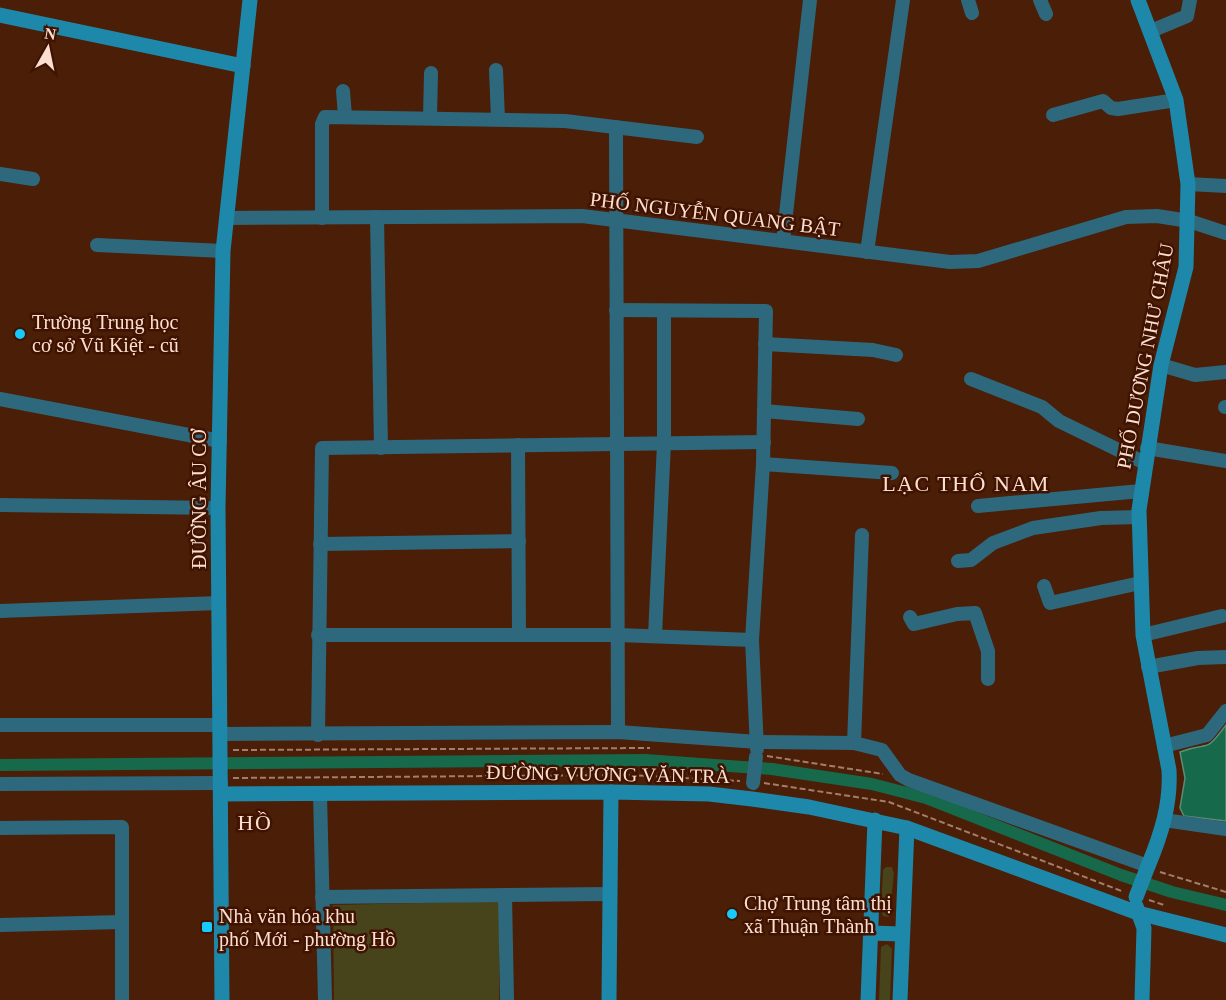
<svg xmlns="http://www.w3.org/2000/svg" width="1226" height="1000" font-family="Georgia,serif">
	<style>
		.green { fill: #47431b }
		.water { fill: #17694c; stroke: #5c8c74; stroke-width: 1.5 }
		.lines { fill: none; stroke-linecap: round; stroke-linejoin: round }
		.canal { stroke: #17694c; stroke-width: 12 }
		.path { stroke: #a37e6c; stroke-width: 2; stroke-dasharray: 6 3; stroke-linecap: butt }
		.street { stroke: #2e687c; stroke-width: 14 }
		.secondary { stroke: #1d88a9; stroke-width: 15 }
		.street-bridge { stroke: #2e687c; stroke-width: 14 }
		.secondary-bridge { stroke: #1d88a9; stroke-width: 15 }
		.poi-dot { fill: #16cafb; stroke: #3f1300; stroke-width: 2 }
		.labels { text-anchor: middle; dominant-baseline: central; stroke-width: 5; stroke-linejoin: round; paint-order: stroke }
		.street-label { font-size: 20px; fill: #fddfd2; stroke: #3f1300 }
		.poi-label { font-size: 20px; fill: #fddfd2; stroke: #3f1300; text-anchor: start }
		.quarter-label { font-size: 22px; letter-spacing: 1.5px; fill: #fddfd2; stroke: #3f1300 }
	</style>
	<rect width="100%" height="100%" fill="#4a1e07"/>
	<!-- green -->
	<g class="green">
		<polygon points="886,867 892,867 894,874 889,917 883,916 881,911 883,870"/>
		<polygon points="499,901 499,1000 334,1000 333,905"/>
		<polygon points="887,944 892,949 890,1000 879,1000 881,947"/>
	</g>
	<!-- water -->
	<path class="water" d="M1226,725V821L1184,816L1180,808L1185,778L1180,752C1211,740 1203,756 1226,725Z"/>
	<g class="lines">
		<!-- canal -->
		<polyline class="canal" points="0,765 645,760 772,769 872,784 926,798 1121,875 1172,892 1226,905"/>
		<!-- path -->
		<g class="path">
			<polyline points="233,750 650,748"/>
			<polyline points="767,756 883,774"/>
			<polyline points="233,778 628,775 740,781"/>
			<polyline points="764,783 889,802 1124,892"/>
			<polyline points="1160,872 1226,892"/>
			<polyline points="1149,900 1164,905"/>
		</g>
		<!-- street -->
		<g class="street">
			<polyline points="968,0 972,13"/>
			<polyline points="1040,0 1046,14"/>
			<polyline points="1151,31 1187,16 1190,0"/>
			<polyline points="496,70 498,119"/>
			<polyline points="343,91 345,116"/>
			<polyline points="1053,115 1103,101 1111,108 1118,109 1176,100"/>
			<polyline points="430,118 431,73"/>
			<polyline points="616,127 618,732"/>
			<polyline points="0,174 33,179"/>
			<polyline points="1188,184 1226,186"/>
			<polyline points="377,217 381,448"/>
			<polyline points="227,218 582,216 950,262 978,261 1126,217 1157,216 1189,221 1226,233"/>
			<polyline points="322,218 322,124 325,117 565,121 697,137"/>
			<polyline points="783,241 810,0"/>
			<polyline points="97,245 223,251"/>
			<polyline points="867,252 903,0"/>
			<polyline points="616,310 766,311 763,464 752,640 757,749"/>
			<polyline points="765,344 873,350 896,355"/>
			<polyline points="1161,365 1195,375 1226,372"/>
			<polyline points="971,379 1042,407 1059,421 1145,463"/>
			<polyline points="0,399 220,441"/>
			<polyline points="1225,407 1226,407"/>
			<polyline points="764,411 858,419"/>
			<polyline points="518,445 519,635"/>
			<polyline points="1147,448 1226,461"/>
			<polyline points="763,464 892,473"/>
			<polyline points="0,505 218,508"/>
			<polyline points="978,506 1141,491"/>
			<polyline points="320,544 519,541"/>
			<polyline points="958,561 971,560 993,543 1033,528 1101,518 1139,517"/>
			<polyline points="1044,586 1050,603 1140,583"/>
			<polyline points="0,611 219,603"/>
			<polyline points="910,617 914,624 957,614 975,613 988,651 988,679"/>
			<polyline points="318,635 618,635 752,640"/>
			<polyline points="1143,635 1222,616"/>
			<polyline points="655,636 664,443 664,312"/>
			<polyline points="1148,667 1198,658 1226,657"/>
			<polyline points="0,725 220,725"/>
			<polyline points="220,734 618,732 758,742 854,743 882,750 900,775 909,780 1148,866"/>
			<polyline points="318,735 322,448 764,442"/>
			<polyline points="854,743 862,535"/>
			<polyline points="1164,746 1207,735 1226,711"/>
			<polyline points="0,784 221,783"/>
			<polyline points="320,794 325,1000"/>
			<polyline points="1164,820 1226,829"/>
			<polyline points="0,828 122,827 122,1000"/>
			<polyline points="505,895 507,1000"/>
			<polyline points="322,897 609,894"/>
			<polyline points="0,925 122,922"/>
		</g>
		<!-- secondary -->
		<g class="secondary">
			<path d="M1138,0L1176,100L1188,184L1186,267L1161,365L1139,510L1143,635L1169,770C1171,804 1161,835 1148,866"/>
			<polyline points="0,15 243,66"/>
			<polyline points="221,794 611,792 709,794 752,799 809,807 907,828 1138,913 1226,935"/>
			<polyline points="1136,906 1144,928 1142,1000"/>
			<polyline points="870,933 901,934"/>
			<polyline points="222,1000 218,508 223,251 250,0"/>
			<polyline points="609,1000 611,792"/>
			<polyline points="868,1000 875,820"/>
			<polyline points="900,1000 907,828"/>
		</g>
		<!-- street-bridge -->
		<polyline class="street-bridge" points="753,783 756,757"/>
		<!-- secondary-bridge -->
		<polyline class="secondary-bridge" points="1136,897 1148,866"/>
	</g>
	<!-- markers -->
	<g class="poi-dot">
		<circle cx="20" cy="334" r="6"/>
		<circle cx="732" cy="914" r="6"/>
		<rect x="201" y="921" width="12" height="12" rx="3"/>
	</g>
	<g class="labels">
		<!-- street labels -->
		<g class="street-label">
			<text transform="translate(715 214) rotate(7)">PHỐ NGUYỄN QUANG BẬT</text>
			<text transform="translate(1145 356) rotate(-79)">PHỐ DƯƠNG NHƯ CHÂU</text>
			<text transform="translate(199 499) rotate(-90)">ĐƯỜNG ÂU CƠ</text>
			<text transform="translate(608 774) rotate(1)">ĐƯỜNG VƯƠNG VĂN TRÀ</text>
		</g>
		<!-- poi labels -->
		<g class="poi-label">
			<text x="32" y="322">Trường Trung học<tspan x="32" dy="23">cơ sở Vũ Kiệt - cũ</tspan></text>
			<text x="744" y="903">Chợ Trung tâm thị<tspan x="744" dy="23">xã Thuận Thành</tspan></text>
			<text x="219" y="916">Nhà văn hóa khu<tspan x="219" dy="23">phố Mới - phường Hồ</tspan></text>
		</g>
		<!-- quarter labels -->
		<g class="quarter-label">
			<text x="966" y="483">LẠC THỔ NAM</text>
			<text x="255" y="822">HỒ</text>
		</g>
	</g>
	<!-- north arrow -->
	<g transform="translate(48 48) rotate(9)" stroke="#3f1300" stroke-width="4.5" paint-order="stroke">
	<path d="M0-4.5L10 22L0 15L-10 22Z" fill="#fddfd2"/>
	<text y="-9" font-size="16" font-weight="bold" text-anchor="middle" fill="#fddfd2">N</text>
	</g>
</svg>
